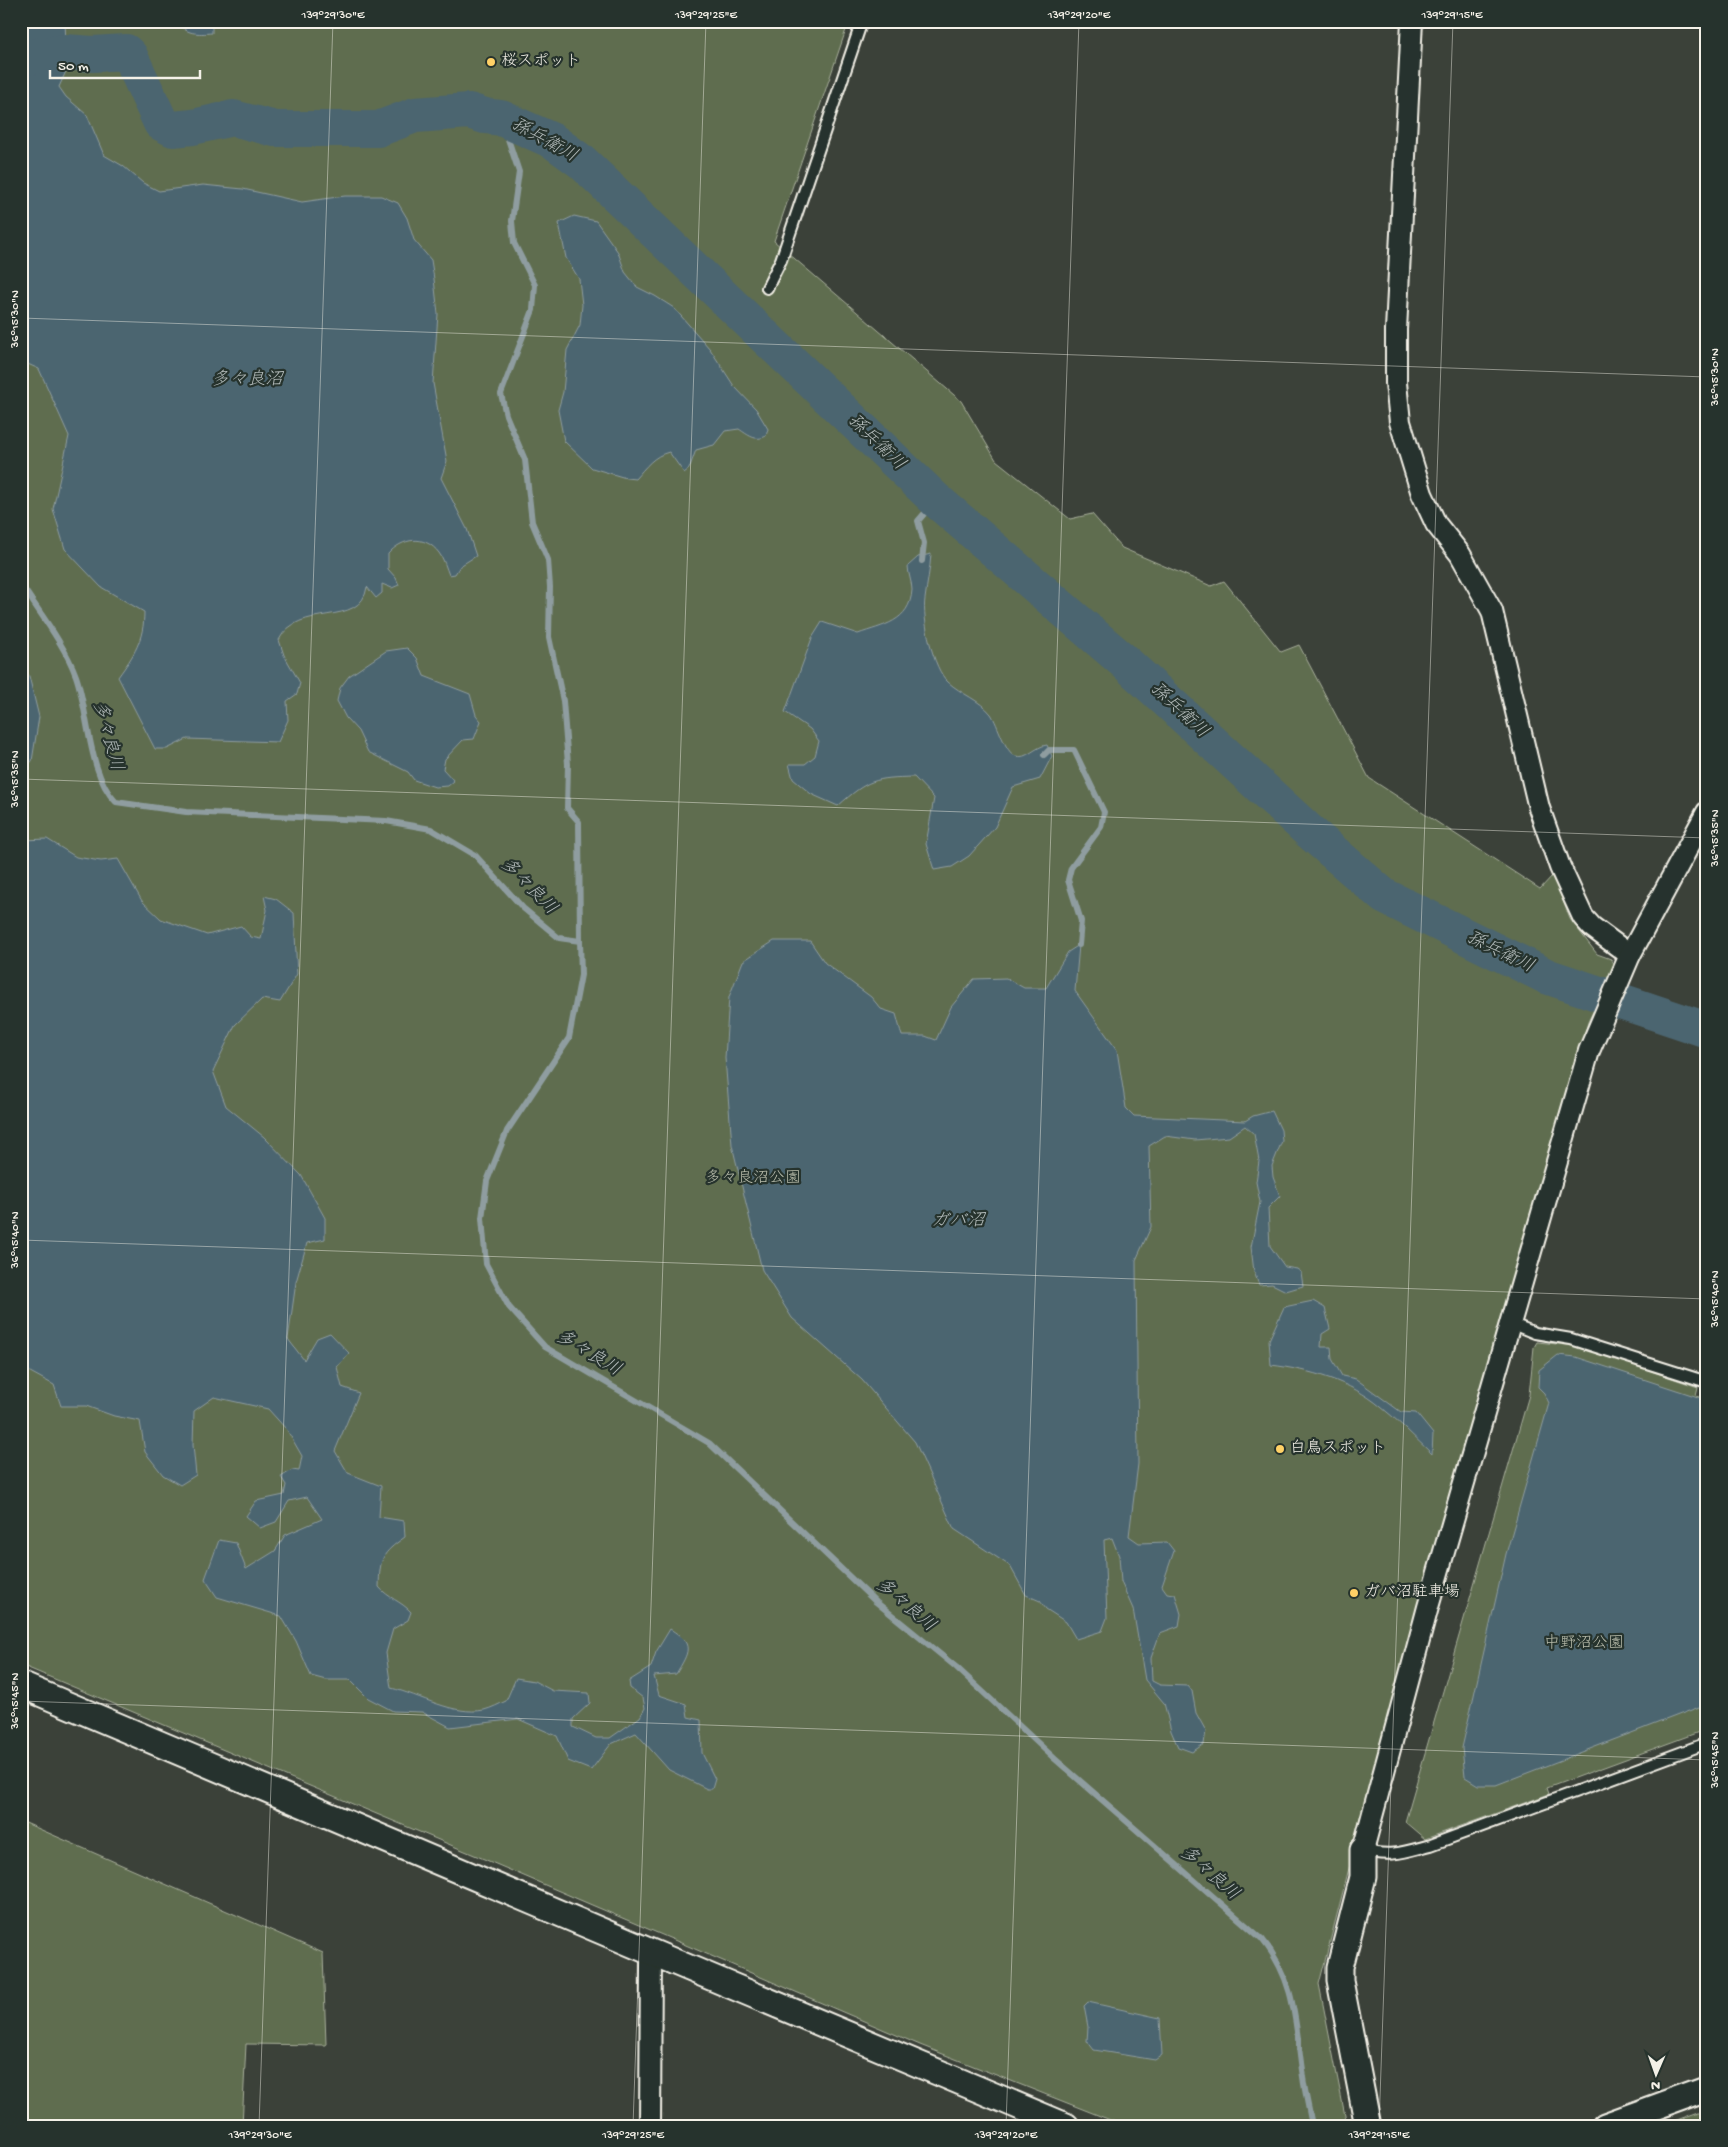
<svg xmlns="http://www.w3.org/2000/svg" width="1728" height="2147" font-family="'Gochi Hand','Klee One',sans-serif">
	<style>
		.green { fill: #5e6d4f; stroke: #a9af9c }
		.water { fill: #4c6570; stroke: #8f9da0 }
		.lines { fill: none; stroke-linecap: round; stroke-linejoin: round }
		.stream { stroke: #8f9da0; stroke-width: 6 }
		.river { stroke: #4c6570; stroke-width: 36 }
		.service-casing { stroke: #f4f1e8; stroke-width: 14 }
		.minor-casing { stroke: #f4f1e8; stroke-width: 24 }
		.tertiary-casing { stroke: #f4f1e8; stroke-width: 29 }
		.service { stroke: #26332d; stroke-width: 10 }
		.minor { stroke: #26332d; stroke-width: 20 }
		.tertiary { stroke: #26332d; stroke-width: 25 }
		.ticks { fill: none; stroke: #f4f1e8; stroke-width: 1; stroke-opacity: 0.45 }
		.poi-dot { fill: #ffd166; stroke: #26332d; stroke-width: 2 }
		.labels { text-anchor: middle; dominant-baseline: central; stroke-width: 4.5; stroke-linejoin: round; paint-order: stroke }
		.poi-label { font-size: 16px; fill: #f4f1e8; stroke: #26332d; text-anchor: start }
		.park-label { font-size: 16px; fill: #b8bcab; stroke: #26332d }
		.water-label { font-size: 18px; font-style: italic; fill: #b1b9b8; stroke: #26332d }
		.neatline { fill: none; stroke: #f4f1e8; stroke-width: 2 }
		.ticks-label { font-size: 12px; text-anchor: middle; fill: #f4f1e8 }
	</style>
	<rect width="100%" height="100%" fill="#3b4139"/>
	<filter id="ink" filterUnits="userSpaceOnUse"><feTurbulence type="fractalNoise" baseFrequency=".02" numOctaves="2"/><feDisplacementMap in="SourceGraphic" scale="10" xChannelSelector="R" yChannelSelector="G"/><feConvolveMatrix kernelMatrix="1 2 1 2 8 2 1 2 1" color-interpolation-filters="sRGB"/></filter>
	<g filter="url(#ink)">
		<!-- green -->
		<g class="green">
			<polygon points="21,21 849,21 774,241 961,401 996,460 1070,519 1092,514 1122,548 1211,586 1224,581 1281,652 1299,645 1369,778 1540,889 1553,875 1570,919 1597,954 1611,959 1615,965 1588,1022 1383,1737 1319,1984 1347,2126 1123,2125 920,2045 484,1859 21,1665"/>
			<polygon points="1537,1342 1577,1346 1698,1387 1696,1395 1707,1398 1707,1729 1547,1788 1549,1794 1425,1839 1405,1822 1529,1395 1534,1347"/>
			<polygon points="21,1821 323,1953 326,2045 246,2044 242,2126 21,2126"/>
			<polygon points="1707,2110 1707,2126 1663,2126"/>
		</g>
		<!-- water -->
		<g class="water">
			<path d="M21,21H65L67,69L59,87L66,97L87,115L104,155L123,166L143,183L159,191L203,185L243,189L302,202L345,196H381L398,203L407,218L414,240L431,260L434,279L438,314L433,383L447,461L441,478L467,529L476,556L460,566L455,574L449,575C446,568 444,559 439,553C425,534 402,538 388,554V569L396,578L399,585L392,588L382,584V593L376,598L367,587C361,629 298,601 279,640L284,655L300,683L297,694L287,701L288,720L278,742L187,739L167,749H155L118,677C134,655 144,640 144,612L101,587L65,549L53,509L69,436L39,369L21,361Z"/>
			<path d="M177,21H212V33C198,34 185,35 177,21Z"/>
			<path d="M574,216L596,221L618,252L625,272L637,287L655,296L674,308L710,349L734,386L756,409L768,429L766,436C756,442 748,435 739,429L725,431L714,445L696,450L689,469L684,473L669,452C653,456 646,467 635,479L626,478L592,468L564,441L558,410L563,392L567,350L580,325L582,305L579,279L566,258L559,223Z"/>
			<path d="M931,554C930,570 927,583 925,599C922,618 933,669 948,682C961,694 980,700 991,714C998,724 1005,753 1016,756C1026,760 1036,746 1047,745L1052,756L1040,779L1013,787L995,827L969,856L952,867L934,870L926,844L934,798L914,777C875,778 868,779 838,806L811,794L793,779L789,764H805L815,756L819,741L810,729L785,712L812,638L822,622L858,634C883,625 910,622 912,590C912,582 908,574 908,566L918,557Z"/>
			<polygon points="407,648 417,658 424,676 470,694 476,715 481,721 474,739 463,740 445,759 443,769 454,781 448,786 435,787 414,780 408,772 368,752 358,731 346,718 337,701 340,688 349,676 386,651"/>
			<polygon points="21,663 29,676 39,717 32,761 21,773"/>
			<path d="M21,837L24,840L47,839L76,857L101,861L118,859L142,901L161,919L207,935L241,926L251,937L261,939L267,910L264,896L276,899L294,913L297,974L280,1002L262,999L235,1025L213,1071L226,1106L264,1137L301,1175L325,1218V1239L307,1243L296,1282L288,1339L304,1360L317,1338L330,1333L349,1353L337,1367L342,1387L359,1393L335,1451L348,1473L381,1486L379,1517L404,1521L405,1537C381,1554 380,1558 379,1587C388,1598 401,1601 411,1612L408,1620L393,1629L386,1653L391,1688C420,1695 454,1716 484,1710C492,1708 499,1704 506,1701L516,1678L534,1681L553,1691L589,1693L590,1703L573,1719V1727L596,1738H610L640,1717L645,1708L643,1698L630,1688L629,1681L651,1667L656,1652L670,1629C695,1644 689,1652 676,1674L654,1676L659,1695L686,1704L688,1717L701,1720L702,1753L715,1779L712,1789H707L669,1770L636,1733L611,1744L591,1770L568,1761L557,1736L518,1719L450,1727L422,1712L393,1711L368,1698L350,1680H326L311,1676L296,1641L281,1616L217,1597L205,1579L219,1540L236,1543L246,1569L275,1551L285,1535L322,1519L307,1497L289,1501L276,1522L260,1528L246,1516L256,1501L284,1495L286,1485L281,1477L292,1470L299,1471L302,1456L287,1430L268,1409L214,1397L194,1411L193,1445L196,1475L180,1485L163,1475L145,1452L140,1421L114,1416L86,1406H61L54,1385L21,1367Z"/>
			<polygon points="774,941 810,941 825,963 871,997 881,1009 896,1014 902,1036 925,1036 936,1040 951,1007 974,979 1006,978 1024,988 1046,988 1068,952 1079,945 1075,991 1117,1050 1126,1108 1134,1116 1245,1121 1253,1116 1272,1111 1281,1130 1282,1141 1272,1166 1273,1177 1280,1196 1268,1208 1270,1246 1285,1267 1297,1269 1301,1272 1303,1286 1286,1291 1272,1284 1259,1285 1254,1272 1251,1247 1260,1202 1256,1182 1259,1161 1254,1134 1245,1126 1229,1137 1195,1140 1165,1136 1149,1146 1151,1227 1136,1260 1138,1464 1129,1536 1139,1543 1167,1542 1174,1551 1162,1586 1167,1593 1175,1594 1181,1614 1179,1626 1160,1633 1151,1658 1152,1681 1160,1685 1188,1686 1192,1691 1196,1713 1206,1731 1204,1744 1192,1752 1178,1747 1171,1731 1164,1703 1145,1680 1133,1609 1121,1582 1119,1556 1112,1538 1104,1540 1107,1618 1102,1631 1076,1639 1066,1622 1046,1609 1040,1601 1026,1595 1010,1566 954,1529 915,1442 862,1380 792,1318 762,1270 732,1145 725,1058 729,997 743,961"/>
			<path d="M1313,1301L1325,1308L1330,1329L1322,1334L1321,1347H1331L1332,1359L1342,1376L1356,1379L1401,1412L1416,1413L1433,1434L1432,1454C1415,1438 1399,1421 1381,1407C1350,1381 1310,1370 1271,1365L1269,1340L1284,1307Z"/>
			<polygon points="1558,1355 1576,1357 1707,1400 1707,1704 1496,1785 1478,1785 1465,1777 1462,1748 1506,1554 1549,1403 1544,1393 1538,1387 1539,1370"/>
			<polygon points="1088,2002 1160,2018 1162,2055 1155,2060 1094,2050 1087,2041 1088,2027 1084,2006"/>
		</g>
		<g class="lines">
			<!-- stream -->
			<g class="stream">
				<polyline points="501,118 519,172 512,221 514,243 535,285 533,310 501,394 506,415 525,460 532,522 548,560 550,587 549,637 563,701 568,764 567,808 579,822 580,941"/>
				<polyline points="922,561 924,543 918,521 936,500"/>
				<path d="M21,584C39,612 65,645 76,676C89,713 88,774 116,802L186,812L386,821L431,829L475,855L523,908L559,938L580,941L581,975L569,1038L507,1131L487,1181L482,1218L486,1264L509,1307L545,1347L709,1443L876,1602L956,1667L1055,1759L1262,1939C1297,1982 1295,2025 1303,2077C1305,2093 1309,2109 1312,2126"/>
				<polyline points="1044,755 1049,750 1074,750 1104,812 1101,827 1071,868 1068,880 1081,921 1079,945"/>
			</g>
			<!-- river -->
			<polyline class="river" points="21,58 65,52 93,54 126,52 130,56 161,123 173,129 193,127 233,118 275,129 378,129 415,115 469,111 485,116 501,118 553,141 582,162 936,500 1126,663 1310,832 1384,896 1546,976 1707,1030"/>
			<defs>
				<g id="service">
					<polyline points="767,288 781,260 862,21"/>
					<polyline points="1510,1323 1535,1333 1571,1339 1707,1382"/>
					<path d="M1363,1850C1390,1858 1404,1852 1431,1845L1707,1743"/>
				</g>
				<g id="minor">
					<polyline points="1412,21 1396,330 1396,383 1400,422 1422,494 1436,524 1460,554 1492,611 1539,808 1560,867 1583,917 1592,927 1630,955"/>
					<polyline points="1363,1850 1428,1607 1589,1051 1630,955 1707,812"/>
					<polyline points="650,2126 651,1952"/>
				</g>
				<g id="tertiary">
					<polyline points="21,1685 651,1952 1066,2126"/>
					<polyline points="1363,1850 1363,1877 1340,1967 1340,1981 1368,2126"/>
					<polyline points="1605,2126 1707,2089"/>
				</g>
			</defs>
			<!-- service casing -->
			<use href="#service" class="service-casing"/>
			<!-- minor casing -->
			<use href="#minor" class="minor-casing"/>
			<!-- tertiary casing -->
			<use href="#tertiary" class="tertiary-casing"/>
			<!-- service -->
			<use href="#service" class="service"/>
			<!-- minor -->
			<use href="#minor" class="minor"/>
			<!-- tertiary -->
			<use href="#tertiary" class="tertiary"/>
		</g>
	</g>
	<!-- ticks -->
	<path class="ticks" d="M21,318L1707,377M21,779L1707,838M21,1240L1707,1299M21,1701L1707,1760M259,2126L333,21M633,2126L706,21M1006,2126L1079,21M1379,2126L1453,21"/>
	<!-- markers -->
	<g class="poi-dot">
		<circle cx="491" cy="62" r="5"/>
		<circle cx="1280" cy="1449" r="5"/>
		<circle cx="1354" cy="1593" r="5"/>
	</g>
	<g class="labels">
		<!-- poi labels -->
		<g class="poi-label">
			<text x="501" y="62">桜スポット</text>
			<text x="1290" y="1449">白鳥スポット</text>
			<text x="1364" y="1593">ガバ沼駐車場</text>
		</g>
		<!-- park labels -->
		<g class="park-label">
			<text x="753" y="1179">多々良沼公園</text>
			<text x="1584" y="1644">中野沼公園</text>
		</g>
		<!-- water labels -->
		<g class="water-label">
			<text transform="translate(544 141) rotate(29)">孫兵衛川</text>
			<text x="247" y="380">多々良沼</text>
			<text transform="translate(876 443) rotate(44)">孫兵衛川</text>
			<text transform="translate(1179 711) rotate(43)">孫兵衛川</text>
			<text transform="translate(107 736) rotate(75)">多々良川</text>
			<text transform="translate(528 887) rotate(45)">多々良川</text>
			<text transform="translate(1500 953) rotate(26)">孫兵衛川</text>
			<text x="958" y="1221">ガバ沼</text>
			<text transform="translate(588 1354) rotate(31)">多々良川</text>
			<text transform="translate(905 1606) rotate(40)">多々良川</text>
			<text transform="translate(1209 1874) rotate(41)">多々良川</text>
		</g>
	</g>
	<!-- margin -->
	<rect width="1728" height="2147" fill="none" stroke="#26332d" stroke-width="55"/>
	<!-- north arrow -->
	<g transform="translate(1656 2074) rotate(182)" stroke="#26332d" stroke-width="4" paint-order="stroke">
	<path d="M0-4L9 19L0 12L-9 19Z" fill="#f4f1e8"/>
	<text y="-8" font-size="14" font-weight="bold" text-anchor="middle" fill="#f4f1e8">N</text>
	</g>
	<!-- scale -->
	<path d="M50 70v8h150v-8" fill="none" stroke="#f4f1e8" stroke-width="2.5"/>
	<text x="58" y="70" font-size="15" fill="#f4f1e8" stroke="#26332d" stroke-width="4" paint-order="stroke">50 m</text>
	<rect x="28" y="28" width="1672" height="2092" class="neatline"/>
	<g class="ticks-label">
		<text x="333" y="18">139°29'30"E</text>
		<text x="706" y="18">139°29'25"E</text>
		<text x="1079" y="18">139°29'20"E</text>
		<text x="1452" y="18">139°29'15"E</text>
		<text transform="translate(14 319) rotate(-90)" y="4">36°15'30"N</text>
		<text transform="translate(1714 377) rotate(-90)" y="4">36°15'30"N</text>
		<text transform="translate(14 779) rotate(-90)" y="4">36°15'35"N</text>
		<text transform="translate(1714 838) rotate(-90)" y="4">36°15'35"N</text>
		<text transform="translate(14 1240) rotate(-90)" y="4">36°15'40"N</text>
		<text transform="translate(1714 1299) rotate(-90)" y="4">36°15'40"N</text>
		<text transform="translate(14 1701) rotate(-90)" y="4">36°15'45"N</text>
		<text transform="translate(1714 1760) rotate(-90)" y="4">36°15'45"N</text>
		<text x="260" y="2138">139°29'30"E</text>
		<text x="633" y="2138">139°29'25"E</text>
		<text x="1006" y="2138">139°29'20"E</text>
		<text x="1379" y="2138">139°29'15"E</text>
	</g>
</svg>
